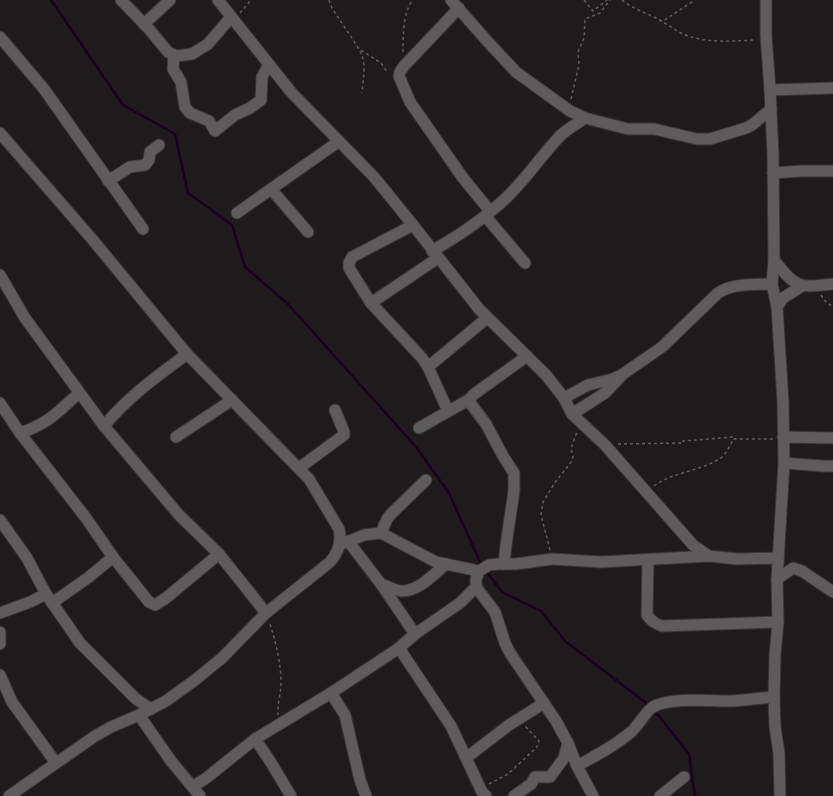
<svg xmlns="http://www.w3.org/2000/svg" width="833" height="796" font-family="'Nunito Sans',sans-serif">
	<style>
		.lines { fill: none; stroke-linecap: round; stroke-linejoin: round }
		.stream { stroke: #19001d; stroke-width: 2.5 }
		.minor-casing { stroke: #393637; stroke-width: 13 }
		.path { stroke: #635f60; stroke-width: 1.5; stroke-dasharray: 3 3; stroke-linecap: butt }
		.minor { stroke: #5f5b5c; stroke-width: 11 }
	</style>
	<rect width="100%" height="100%" fill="#1f1b1c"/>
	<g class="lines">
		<!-- stream -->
		<g class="stream">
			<polyline points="51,0 123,105 175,134 188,193 232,225 245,267 288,304 416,447 449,493 482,566"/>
			<polyline points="485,570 502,592 541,611 565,641 650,706"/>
			<polyline points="654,710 689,754 695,796"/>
		</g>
		<defs>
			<g id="minor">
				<polyline points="121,0 149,29 168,52 176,56 192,54 208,44 231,17"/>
				<polyline points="218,0 291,92 374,177 413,225 479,309 546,375 564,398 572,414 605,445 693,545 709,556 737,559 778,558"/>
				<polyline points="451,0 488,42 516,72 570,111 585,118 628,129 654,129 697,139 710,139 746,128 752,125 771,109"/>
				<polyline points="766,0 766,35 770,90 773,155 774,260 772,284 777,307 783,402 784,463 777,579 778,622 775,655 774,697 775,727 779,753 780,796"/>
				<polyline points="459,8 404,66 400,72 399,76 410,102 463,178 490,211"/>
				<polyline points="144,24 170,0"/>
				<polyline points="0,37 44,89 143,229"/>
				<polyline points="174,55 173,69 181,82 185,107 190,113 209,121 215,131 235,115 250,108 261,100 262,77 269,64"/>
				<polyline points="770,90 833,88"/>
				<path d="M0,133L92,239L187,354L309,479L339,529C342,542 339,552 330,562L266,613L222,658L195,680L166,701L139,715L111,727L95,736L9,796"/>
				<polyline points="773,173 802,171 833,171"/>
				<polyline points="108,181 130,167 145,165 149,160 150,152 159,145"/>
				<polyline points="271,189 308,232"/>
				<polyline points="237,213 338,142"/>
				<polyline points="486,217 525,263"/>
				<polyline points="413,225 352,257 349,263 349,268 371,303 422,358 428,367 448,411"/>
				<path d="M432,251C460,235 483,220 506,198C526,179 541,156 560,136C567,129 577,124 585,118"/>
				<path d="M774,260C796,288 798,288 833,284"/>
				<polyline points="0,275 25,318 104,426 179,515 219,554 266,613"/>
				<polyline points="371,303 438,258"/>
				<polyline points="777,307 783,298 802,286"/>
				<polyline points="428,367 487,318"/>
				<polyline points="564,398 588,385 613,379 619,376"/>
				<polyline points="0,403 20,433 86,518 113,557 149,602 155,605 166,598 219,554"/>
				<path d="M572,414L605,393L623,374L662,347L718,293C733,283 753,285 772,284"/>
				<path d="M104,426C129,396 156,377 187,354"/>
				<polyline points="419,428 470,399"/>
				<path d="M20,433C48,424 58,412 79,393"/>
				<polyline points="176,437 232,400"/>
				<polyline points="783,437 833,438"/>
				<polyline points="784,463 822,466 833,466"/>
				<polyline points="299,468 344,435 344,432 335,410"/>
				<polyline points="0,520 27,558 46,594 80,643 136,699 151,709"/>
				<polyline points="381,533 436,562 479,571"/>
				<polyline points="348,541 381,584 415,634"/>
				<polyline points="342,544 364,535 381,533 387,519 391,514 426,480"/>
				<path d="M648,560L647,615C651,621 655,624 662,626L778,622"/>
				<polyline points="504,564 506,545 514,491 514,473 503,456 486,424 471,404 470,399 473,395 527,356"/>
				<polyline points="777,579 793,568 802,571 833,592"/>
				<path d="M381,584C388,586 395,591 402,591C419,591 434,574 446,564"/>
				<polyline points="476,587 495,612 505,643 510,653 556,721 568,743 577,766 593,796"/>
				<polyline points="52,603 89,577 113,557"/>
				<polyline points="0,613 30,602 46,594"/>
				<polyline points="0,632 0,644"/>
				<polyline points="399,648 451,726 482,792 486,796"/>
				<polyline points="0,675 12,702 56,763"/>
				<polyline points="331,693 345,715 360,780 366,796"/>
				<polyline points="139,715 171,761 200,796"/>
				<polyline points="255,739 270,761 291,796"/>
				<polyline points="466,758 509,725 544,703"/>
				<path d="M577,766C595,756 615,746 631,732C637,727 648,709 653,707C670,697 711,701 732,701C746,700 760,698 774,697"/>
				<polyline points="193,786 205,779 255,739 331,693 399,648 415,634 460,603 476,587 476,579 479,571 489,565 498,564 516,564 552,559 601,562 709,556"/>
				<polyline points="514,796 531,784 535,777 550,777 564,758 568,743"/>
				<polyline points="660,796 684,777"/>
			</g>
		</defs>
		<!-- minor casing -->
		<use href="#minor" class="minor-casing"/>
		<!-- path -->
		<g class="path">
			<polyline points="329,0 332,8 359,49 381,63 388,73"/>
			<polyline points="584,0 593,11 607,0"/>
			<path d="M622,0C632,8 643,12 654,17C664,22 672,28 681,33C705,44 730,41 756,40"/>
			<polyline points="240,13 251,0"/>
			<polyline points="659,20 663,21 695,0"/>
			<path d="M360,51C367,64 363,79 362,93"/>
			<path d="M403,52C403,38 403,10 413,0"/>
			<polyline points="571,99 579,65 578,52 584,38 585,19 600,13 610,0"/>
			<polyline points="821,295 826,302 833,307"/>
			<polyline points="618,444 683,443 683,441 734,437 734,439 773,439"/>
			<path d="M654,486C674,471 701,472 722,457C727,453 730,444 734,439"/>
			<polyline points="550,550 541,515 543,502 556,481 572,461 573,457 571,448 577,432"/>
			<path d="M270,624C276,643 281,663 281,683C281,694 277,704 278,715"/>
			<polyline points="489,784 508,774 537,747 539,741 525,726"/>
		</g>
		<!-- minor -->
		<use href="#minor" class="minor"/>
	</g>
</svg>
